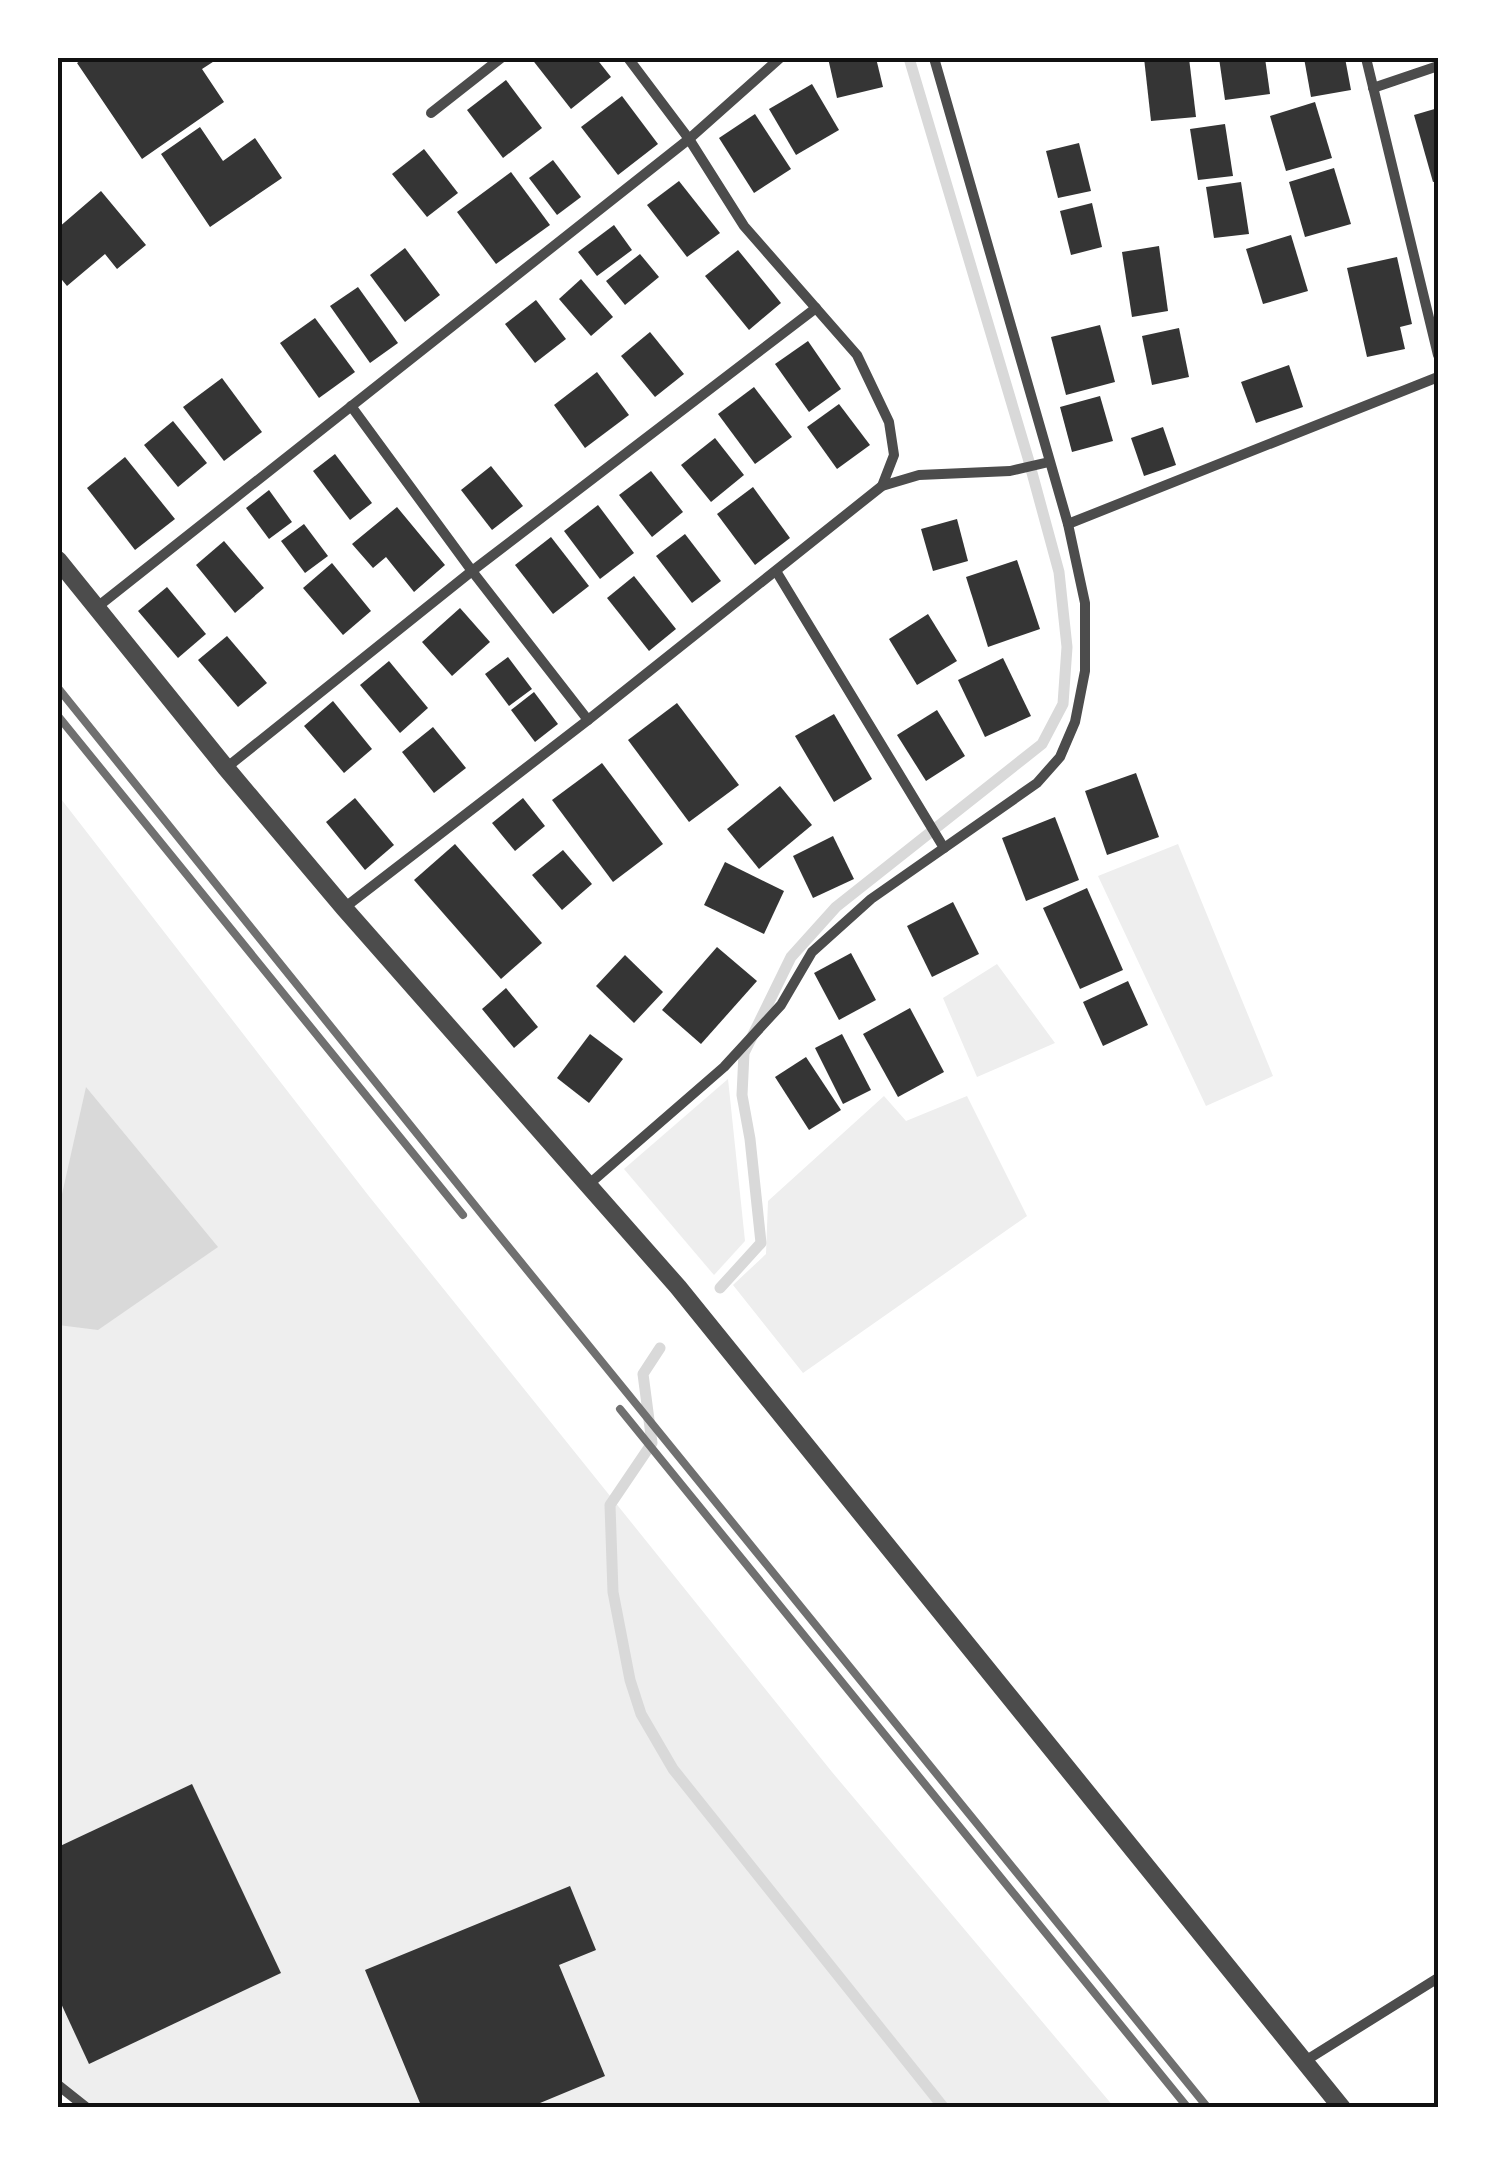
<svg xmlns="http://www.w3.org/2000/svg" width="1496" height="2165" font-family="Karla,sans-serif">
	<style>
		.green { fill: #eee }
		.water { fill: #d9d9d9 }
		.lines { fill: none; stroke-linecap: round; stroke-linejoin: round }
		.stream { stroke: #d9d9d9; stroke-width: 11 }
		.building { fill: #353535 }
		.minor { stroke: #4c4c4c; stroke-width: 10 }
		.tertiary { stroke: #4c4c4c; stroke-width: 18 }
		.rail { stroke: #707070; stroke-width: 8 }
		.neatline { fill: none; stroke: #111; stroke-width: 4 }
	</style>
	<rect width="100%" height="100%" fill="#fff"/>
	<!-- green -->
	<g class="green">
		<polygon points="58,795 368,1195 832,1772 1114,2107 87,2108 58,2085"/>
		<polygon points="1178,844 1273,1076 1206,1106 1098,876"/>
		<polygon points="997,964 1055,1043 977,1077 943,998"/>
		<polygon points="728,1079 745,1241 714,1275 624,1169"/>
		<polygon points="884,1096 906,1121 967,1096 1027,1216 803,1373 733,1285 766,1254 768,1201"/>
	</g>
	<!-- water -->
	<polygon class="water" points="86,1087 218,1247 98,1330 58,1325 58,1212"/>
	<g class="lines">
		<!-- stream -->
		<g class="stream">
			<polyline points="720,1288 761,1243 750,1139 742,1095 744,1053 791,957 836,907 1042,744 1063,704 1067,647 1059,572 1028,458 909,58"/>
			<polyline points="660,1348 643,1374 652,1443 610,1505 613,1592 630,1680 641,1714 673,1769 944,2108"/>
		</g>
	</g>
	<!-- building -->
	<g class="building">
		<polygon points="84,58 219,58 202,69 224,102 142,159 77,63"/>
		<polygon points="531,58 596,58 611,77 571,109"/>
		<polygon points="828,58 876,58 883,87 837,98"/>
		<polygon points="1144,58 1189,58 1196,117 1151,121"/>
		<polygon points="1219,58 1265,58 1270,94 1225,100"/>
		<polygon points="1304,58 1345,58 1351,90 1311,97"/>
		<polygon points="506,80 542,128 503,158 467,110"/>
		<polygon points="812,84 839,130 796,155 769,109"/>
		<polygon points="622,96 658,144 618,175 581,127"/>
		<polygon points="1315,102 1332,158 1286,171 1270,116"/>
		<polygon points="1438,108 1438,181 1433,182 1414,115"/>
		<polygon points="755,114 791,169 754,193 719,138"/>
		<polygon points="1225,124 1233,176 1198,180 1190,129"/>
		<polygon points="200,127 223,161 255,138 282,178 210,227 161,154"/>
		<polygon points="1079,143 1091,191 1058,198 1046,151"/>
		<polygon points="424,149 458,193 427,217 392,174"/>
		<polygon points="553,160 581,197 557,215 529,178"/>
		<polygon points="1334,168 1351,224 1305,237 1289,182"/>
		<polygon points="511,172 550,225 496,264 457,212"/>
		<polygon points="679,181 720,233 687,257 647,205"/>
		<polygon points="1241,182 1249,234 1214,238 1206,187"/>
		<polygon points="101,191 146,245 117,269 105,254 67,286 58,275 58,228"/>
		<polygon points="1092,203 1102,247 1071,255 1060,211"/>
		<polygon points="614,225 632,250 597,276 578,252"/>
		<polygon points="1291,235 1308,291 1263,304 1246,249"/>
		<polygon points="1159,246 1168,311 1132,317 1122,252"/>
		<polygon points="405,248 440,295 405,322 370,275"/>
		<polygon points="738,250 781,303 749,330 705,276"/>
		<polygon points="640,254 659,277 625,305 606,281"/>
		<polygon points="1397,257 1412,324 1400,327 1405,349 1367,357 1347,268"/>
		<polygon points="581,279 613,317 591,336 559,299"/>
		<polygon points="358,287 398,343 370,363 330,306"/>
		<polygon points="536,300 566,339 535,363 505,324"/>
		<polygon points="315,318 355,372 319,398 280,343"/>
		<polygon points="1100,325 1115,382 1066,395 1051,337"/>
		<polygon points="1179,328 1189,377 1152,385 1142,336"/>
		<polygon points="650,332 684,374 655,397 621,356"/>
		<polygon points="808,341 841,389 809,412 775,364"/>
		<polygon points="1289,365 1303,407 1256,423 1241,382"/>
		<polygon points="597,372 629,415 585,448 554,405"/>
		<polygon points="222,378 262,432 224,461 183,407"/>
		<polygon points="754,387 792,437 755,464 718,414"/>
		<polygon points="1100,396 1113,441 1072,452 1060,407"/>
		<polygon points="839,404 870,445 837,469 807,427"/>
		<polygon points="173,421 207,463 178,487 144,445"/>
		<polygon points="1163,427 1176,465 1144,476 1131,438"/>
		<polygon points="715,438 744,475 711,502 681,465"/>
		<polygon points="335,454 372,503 350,520 313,471"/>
		<polygon points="125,457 175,519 135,550 87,488"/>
		<polygon points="491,466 523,506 492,530 461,490"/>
		<polygon points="651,471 683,512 652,537 619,495"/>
		<polygon points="753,487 790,538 755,565 717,514"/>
		<polygon points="269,490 292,522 269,539 246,508"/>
		<polygon points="598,505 634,553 600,579 564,531"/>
		<polygon points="397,507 445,565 414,592 386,557 373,568 352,544"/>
		<polygon points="957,519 968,561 933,571 921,529"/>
		<polygon points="304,524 328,556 305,573 281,541"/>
		<polygon points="685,534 721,581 692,603 656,556"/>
		<polygon points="551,537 589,586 553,614 515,565"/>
		<polygon points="224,541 264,588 235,613 196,565"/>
		<polygon points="1017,560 1040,629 988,647 966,577"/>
		<polygon points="332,563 371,611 343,635 303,588"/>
		<polygon points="634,576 676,629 649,651 607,598"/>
		<polygon points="167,587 206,634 178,658 138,611"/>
		<polygon points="460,608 490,642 452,676 422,642"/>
		<polygon points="928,614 957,661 917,685 889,639"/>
		<polygon points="227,636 267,683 238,707 198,660"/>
		<polygon points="508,657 532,689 509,706 485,674"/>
		<polygon points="1003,658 1031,716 985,737 958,680"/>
		<polygon points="389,661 428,708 400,733 360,685"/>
		<polygon points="534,692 558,724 535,742 511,710"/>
		<polygon points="333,701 372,749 344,773 304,726"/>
		<polygon points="677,703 739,785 689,822 628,740"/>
		<polygon points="937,710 965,756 926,781 897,735"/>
		<polygon points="834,714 872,779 834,802 795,736"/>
		<polygon points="433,727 466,768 434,793 402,752"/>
		<polygon points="602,763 663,844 613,882 552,800"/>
		<polygon points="1136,773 1159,837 1107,855 1085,791"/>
		<polygon points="780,786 812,825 759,869 727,829"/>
		<polygon points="355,798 394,845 365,870 326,822"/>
		<polygon points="523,798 545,826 515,851 492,823"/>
		<polygon points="1055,817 1079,880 1026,901 1002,838"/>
		<polygon points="833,836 854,879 813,898 793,856"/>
		<polygon points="455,844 542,943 501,979 414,880"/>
		<polygon points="563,850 592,884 562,910 532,875"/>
		<polygon points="725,862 784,891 764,934 704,905"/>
		<polygon points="1087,888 1123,970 1080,989 1043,908"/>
		<polygon points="953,902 979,954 932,977 907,926"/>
		<polygon points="717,947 757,981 701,1044 662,1010"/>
		<polygon points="851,953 876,1000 839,1020 814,973"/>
		<polygon points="625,955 663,992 634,1023 596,986"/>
		<polygon points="1128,981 1148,1025 1103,1046 1083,1002"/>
		<polygon points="506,988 538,1027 514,1048 482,1009"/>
		<polygon points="910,1008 944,1072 898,1097 863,1034"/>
		<polygon points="590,1034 623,1059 589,1103 557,1078"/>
		<polygon points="842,1034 871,1090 843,1104 815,1048"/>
		<polygon points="806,1057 841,1110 809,1130 775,1077"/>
		<polygon points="192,1784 281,1973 89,2064 58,1997 58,1847"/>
		<polygon points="570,1886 596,1950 559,1965 605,2076 528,2108 422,2108 365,1970"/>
	</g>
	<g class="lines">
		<!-- minor -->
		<g class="minor">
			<polyline points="628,58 689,139 744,226 857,355 889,422 894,455 882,486"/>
			<polyline points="1366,58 1438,355"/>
			<polyline points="1373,88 1438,66"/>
			<polyline points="431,113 501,58"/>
			<polyline points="351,406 472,571 588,720"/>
			<polyline points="1068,524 1438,377"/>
			<polyline points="776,571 944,848"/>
			<polyline points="96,608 689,139 780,58"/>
			<polyline points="226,768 472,571 816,308"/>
			<polyline points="344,908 588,720 882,486 919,475 1010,471 1049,462"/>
			<polyline points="588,1185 724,1067 781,1005 812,952 871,899 1037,783 1060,757 1075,722 1085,671 1085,603 1068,524 934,58"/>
			<polyline points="1305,2061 1438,1978"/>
			<polyline points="58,2085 87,2108"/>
		</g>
		<!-- tertiary -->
		<polyline class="tertiary" points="58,560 226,768 344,908 678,1287 1342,2108"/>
		<!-- rail -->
		<g class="rail">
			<polyline points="58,688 489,1223 1208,2108"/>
			<polyline points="58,716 463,1215"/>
			<polyline points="620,1409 1188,2108"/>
		</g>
	</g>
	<!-- border -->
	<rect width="1496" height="2165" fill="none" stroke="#ffffff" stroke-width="120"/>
	<rect x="60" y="60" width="1376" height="2045" class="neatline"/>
</svg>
